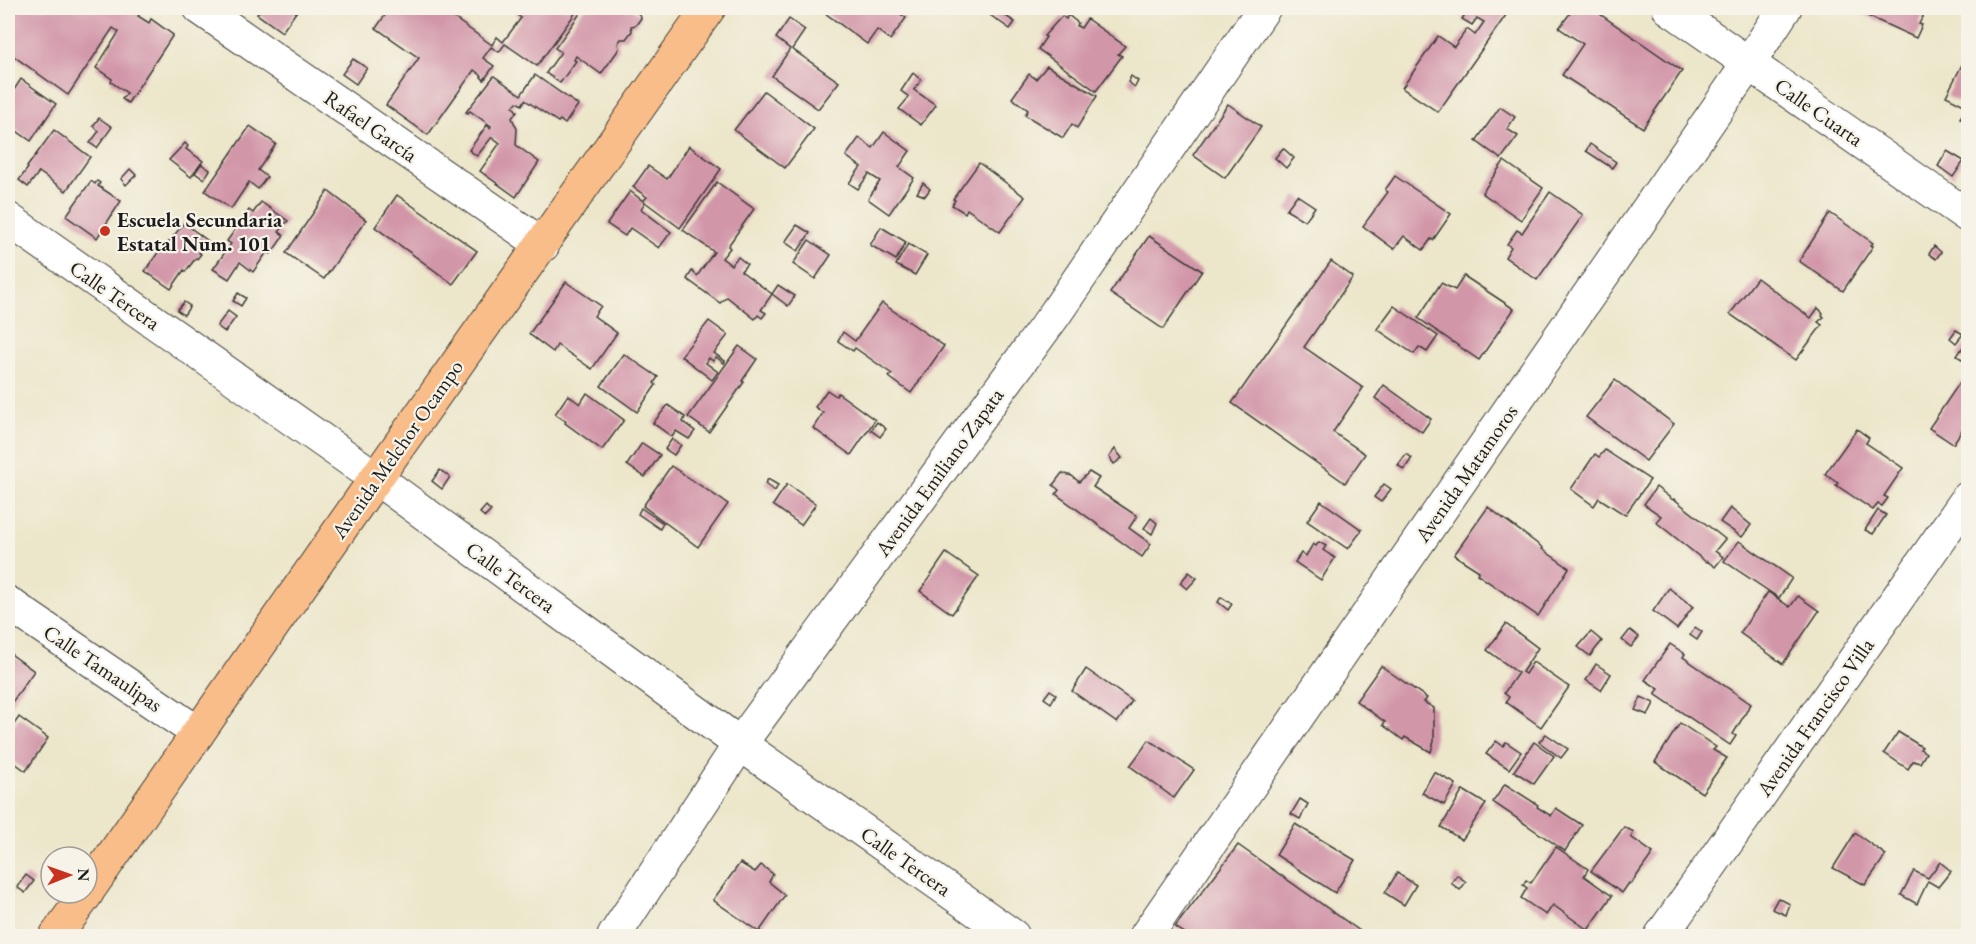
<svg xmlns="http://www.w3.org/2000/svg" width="1976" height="944" font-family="'EB Garamond',serif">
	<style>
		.building { fill: #d296a9 }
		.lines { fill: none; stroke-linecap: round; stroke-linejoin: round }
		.minor-casing { stroke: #3b3a36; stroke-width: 35 }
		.major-casing { stroke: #3b3a36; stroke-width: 35 }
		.minor { stroke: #fff; stroke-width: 33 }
		.major { stroke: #f9bd89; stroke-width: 33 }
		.poi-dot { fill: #c8321e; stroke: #f7f3e8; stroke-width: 2 }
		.labels { text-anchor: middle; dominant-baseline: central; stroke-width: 4.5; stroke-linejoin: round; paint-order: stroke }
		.street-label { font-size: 21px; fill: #1c1c1c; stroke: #f7f3e8 }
		.poi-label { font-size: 21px; font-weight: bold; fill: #1c1c1c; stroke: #f7f3e8; text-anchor: start }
	</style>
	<rect width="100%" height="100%" fill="#f7f3e8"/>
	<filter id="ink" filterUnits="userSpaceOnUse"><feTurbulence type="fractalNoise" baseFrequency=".0167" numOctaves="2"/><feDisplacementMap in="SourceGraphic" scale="12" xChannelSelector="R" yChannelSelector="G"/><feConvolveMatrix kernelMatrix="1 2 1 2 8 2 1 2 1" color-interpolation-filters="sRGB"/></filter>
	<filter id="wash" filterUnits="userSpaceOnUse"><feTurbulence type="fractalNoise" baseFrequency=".008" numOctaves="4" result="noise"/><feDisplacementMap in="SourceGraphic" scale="24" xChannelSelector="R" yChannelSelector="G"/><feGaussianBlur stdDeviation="1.35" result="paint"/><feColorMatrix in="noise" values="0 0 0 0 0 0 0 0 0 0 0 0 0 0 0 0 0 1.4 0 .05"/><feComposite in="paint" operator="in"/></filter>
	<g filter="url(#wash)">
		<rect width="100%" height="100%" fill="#ece6ca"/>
		<g id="blocks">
			<!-- building -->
			<g class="building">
				<polygon points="8,8 125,8 131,12 134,8 141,12 138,16 149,23 151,19 173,35 128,103 122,99 127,93 111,82 112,79 96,68 119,32 113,28 68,95 8,52"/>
				<polygon points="262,8 299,8 282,32 257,14"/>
				<polygon points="390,8 440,8 492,45 497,37 503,42 521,18 515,13 518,8 579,8 537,66 505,44 499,52 491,47 483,58 494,66 484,80 481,77 482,76 474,70 428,135 386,105 419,58 376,28"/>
				<polygon points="584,8 630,8 640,15 641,18 636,25 631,26 632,31 626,39 621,39 618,43 619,49 601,74 576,56 574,60 576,61 560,83 546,73 561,52 555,48"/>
				<polygon points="829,8 895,8 894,9 906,18 890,40 877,30 867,44 825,13"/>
				<polygon points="980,8 1005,8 1001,13 1015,22 1010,29"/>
				<polygon points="1464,8 1511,8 1438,112 1402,88 1438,36 1454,47 1467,29 1475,35 1484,22 1477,18 1472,25 1462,19 1468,10"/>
				<polygon points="1574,8 1591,8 1682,71 1643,128 1562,75 1583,44 1559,28"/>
				<polygon points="1850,8 1927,8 1919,24 1922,25 1916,38"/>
				<polygon points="1068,15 1078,23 1077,26 1081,28 1087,19 1125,46 1118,54 1122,56 1096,91 1038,49 1046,37 1044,36 1062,16 1066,19"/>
				<polygon points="789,19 805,30 792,49 839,82 818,109 772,76 790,49 776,38"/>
				<polygon points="353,59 367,68 356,84 342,74"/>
				<polygon points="1965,59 1968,61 1968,107 1946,96"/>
				<polygon points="1047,66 1097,96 1077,128 1072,124 1063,138 1025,115 1028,110 1012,98 1029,74 1036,79"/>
				<polygon points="913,73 921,80 914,90 936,105 921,125 899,109 909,97 901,91"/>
				<polygon points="535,75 578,105 565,124 560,120 558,122 525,100 522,105 517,102 513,107 517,111 512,118 517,129 516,145 539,162 516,197 480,171 500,143 492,137 477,156 469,150 487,125 490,128 491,126 470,111 468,113 466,112 494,76 521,95"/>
				<polygon points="1131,76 1138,81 1135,87 1128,82"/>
				<polygon points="21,79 56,104 31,141 8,125 8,99"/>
				<polygon points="764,91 814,129 785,168 734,130"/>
				<polygon points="1228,104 1261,127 1225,178 1193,155"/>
				<polygon points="1500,107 1515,117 1507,129 1518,136 1501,159 1476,141"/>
				<polygon points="1965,110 1968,113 1968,123 1960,118"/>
				<polygon points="99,118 112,127 97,148 90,143 99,131 93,126"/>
				<polygon points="250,126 276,144 258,170 267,177 258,189 249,182 231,209 205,191"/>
				<polygon points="54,130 90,157 66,191 39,172 28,187 19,180 28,168 27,167"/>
				<polygon points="884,132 910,151 899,167 914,178 889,214 868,199 880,181 869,174 858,189 849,183 861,167 846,156 859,138 873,148"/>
				<polygon points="185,143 188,146 186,149 203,161 191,177 169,160"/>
				<polygon points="1590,144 1616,162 1612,168 1586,151"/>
				<polygon points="689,146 721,169 680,228 645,202 641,209 671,232 659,248 630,228 625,236 607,224 630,191 643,201 647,197 633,187 648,166 667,179"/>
				<polygon points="1283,148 1294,158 1286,168 1275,158"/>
				<polygon points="1947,151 1964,161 1953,177 1938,166"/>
				<polygon points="1504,161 1543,188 1521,220 1482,193"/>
				<polygon points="979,163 1025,197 1000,232 967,209 965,213 952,205 955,200 953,199"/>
				<polygon points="201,164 210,170 204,179 195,173"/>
				<polygon points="130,169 136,175 126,185 121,179"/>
				<polygon points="1395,176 1451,214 1433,240 1431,239 1423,250 1404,236 1394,249 1363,226 1388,192 1385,190"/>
				<polygon points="91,181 95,184 97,181 100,183 98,186 121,201 97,238 66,216"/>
				<polygon points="717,182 754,209 728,246 730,248 722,258 731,265 738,257 747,264 741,271 772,294 778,285 795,296 788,306 772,294 761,310 766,313 762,318 758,315 755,319 727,297 720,303 687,279 692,271 697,276 714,252 683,230"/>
				<polygon points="923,183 930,189 925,196 917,193"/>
				<polygon points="328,191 366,220 324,279 286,253"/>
				<polygon points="1550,192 1583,215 1537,280 1505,257 1511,247 1507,244 1517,230 1522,233"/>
				<polygon points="397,195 477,251 453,284 375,227"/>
				<polygon points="1297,195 1315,207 1305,221 1286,210"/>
				<polygon points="261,202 288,221 279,232 284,235 271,254 267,252 253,272 240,262 229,279 213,269 231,244 227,241 249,210 253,213"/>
				<polygon points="1830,213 1873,243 1871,245 1873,246 1843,291 1799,261"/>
				<polygon points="184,223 208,241 199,253 201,254 197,259 196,258 185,272 184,270 171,289 145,271 159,251 161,252"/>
				<polygon points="797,225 810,233 798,251 785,242"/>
				<polygon points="881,227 906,242 896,260 870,245"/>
				<polygon points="1149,236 1202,271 1163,329 1110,293"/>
				<polygon points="809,240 831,255 815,279 793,264"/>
				<polygon points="908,244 927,255 915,275 896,265"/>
				<polygon points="1934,246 1941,252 1936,259 1929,254"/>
				<polygon points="1331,261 1353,277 1304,347 1363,388 1333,432 1365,454 1345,483 1232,403"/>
				<polygon points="1464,276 1514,309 1479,360 1418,318 1441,283 1455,290"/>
				<polygon points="1757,278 1811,318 1818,308 1823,313 1822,315 1824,317 1818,322 1822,325 1796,360 1730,314"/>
				<polygon points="566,282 601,306 594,316 617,333 592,369 557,345 553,352 529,334"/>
				<polygon points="238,293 246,298 241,306 233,301"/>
				<polygon points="184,302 190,306 184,315 177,310"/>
				<polygon points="882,303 944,346 911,393 889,377 892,374 855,348 853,351 838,341 843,332 855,341"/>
				<polygon points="1394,306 1438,336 1427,352 1419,347 1414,354 1377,329"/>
				<polygon points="228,311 236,317 225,332 217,326"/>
				<polygon points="709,321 728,335 714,353 725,361 724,363 716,357 713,361 709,358 706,363 718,372 712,380 681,356"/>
				<polygon points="1956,330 1963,334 1956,343 1950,338"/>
				<polygon points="1968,339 1968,363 1957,356"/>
				<polygon points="739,346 757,359 742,381 744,382 709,432 688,417"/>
				<polygon points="624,354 658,377 654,383 656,385 637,412 601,386"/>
				<polygon points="1615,380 1674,424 1646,461 1586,417"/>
				<polygon points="1960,382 1968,388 1968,421 1953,444 1929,428"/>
				<polygon points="1384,385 1431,419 1422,432 1375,398"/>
				<polygon points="827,390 836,396 838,393 875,420 851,455 813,428 823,413 815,407"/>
				<polygon points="587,393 624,420 602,450 565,423 566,421 555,414 568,395 580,404"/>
				<polygon points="668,405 685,417 683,422 695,431 689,439 676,431 672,437 653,423"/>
				<polygon points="877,422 886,429 880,437 871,430"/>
				<polygon points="1857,429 1869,438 1866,443 1903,468 1884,496 1888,498 1882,506 1878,504 1873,510 1836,485 1838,483 1825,474"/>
				<polygon points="672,439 681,445 674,455 665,449"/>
				<polygon points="642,443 660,455 645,477 627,465"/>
				<polygon points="1115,449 1122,458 1114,464 1109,457"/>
				<polygon points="1605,450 1650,480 1625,515 1599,498 1594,506 1571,489 1595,454 1599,457"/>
				<polygon points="1406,454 1412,458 1404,470 1398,465"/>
				<polygon points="671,466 728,504 698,547 643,506"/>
				<polygon points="440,470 450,477 442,489 432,481"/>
				<polygon points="1089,472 1099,478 1093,487 1137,516 1129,528 1151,544 1142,557 1056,494 1059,490 1053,485 1062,473 1072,476 1079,482"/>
				<polygon points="768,479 778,485 775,491 765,484"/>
				<polygon points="787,484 816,504 801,525 773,505"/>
				<polygon points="1384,484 1391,489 1381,502 1374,497"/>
				<polygon points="1656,487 1673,500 1674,499 1725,539 1715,551 1723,557 1715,567 1707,561 1706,562 1656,522 1661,516 1644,504"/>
				<polygon points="1321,501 1362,530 1348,549 1307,521"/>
				<polygon points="486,506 491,511 485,517 480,513"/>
				<polygon points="1488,507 1543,548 1542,549 1569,568 1538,616 1477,574 1479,571 1454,555"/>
				<polygon points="641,508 663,523 660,529 638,514"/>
				<polygon points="1730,508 1751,525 1742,537 1720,522"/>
				<polygon points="1878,510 1886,515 1873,534 1865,530"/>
				<polygon points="1151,518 1157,523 1152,534 1144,528"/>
				<polygon points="1739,541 1792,578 1779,598 1724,561"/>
				<polygon points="1319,542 1326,546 1323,550 1335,558 1321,580 1295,562 1301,553 1306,556 1313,544 1316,546"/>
				<polygon points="946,553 979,576 952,614 920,591"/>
				<polygon points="1189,572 1197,578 1187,589 1180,583"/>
				<polygon points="1669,588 1693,607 1677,629 1653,611"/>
				<polygon points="1768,592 1790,607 1798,596 1819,611 1783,664 1740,633"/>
				<polygon points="1221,597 1232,604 1228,610 1218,602"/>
				<polygon points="1506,624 1538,648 1522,672 1525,674 1533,662 1569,687 1541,727 1506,702 1509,697 1504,693 1518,673 1487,650"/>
				<polygon points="1695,627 1702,632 1697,640 1690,635"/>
				<polygon points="1630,630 1639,637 1631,647 1622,640"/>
				<polygon points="1591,632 1602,641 1590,656 1578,647"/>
				<polygon points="1670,644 1685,654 1683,657 1751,704 1733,734 1736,736 1730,745 1655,694 1659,689 1645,680"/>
				<polygon points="8,652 34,671 8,708"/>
				<polygon points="1596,664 1611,674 1601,690 1586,680"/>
				<polygon points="1381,666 1427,698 1424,702 1434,708 1434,741 1431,752 1405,737 1403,740 1383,725 1385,722 1356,701"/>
				<polygon points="1086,669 1132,701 1117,723 1072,691"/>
				<polygon points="1050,690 1056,694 1051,703 1044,698"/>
				<polygon points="1641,697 1654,703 1648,715 1635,710"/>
				<polygon points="19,717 48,738 26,771 9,759 8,762 8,733"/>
				<polygon points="1680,723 1716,747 1713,750 1727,758 1702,793 1655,762"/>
				<polygon points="1898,732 1922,747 1920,749 1926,753 1920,763 1913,761 1908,769 1884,753"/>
				<polygon points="1546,734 1568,749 1561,758 1539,742"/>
				<polygon points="1149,740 1194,770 1174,798 1130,766"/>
				<polygon points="1496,741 1503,746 1506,742 1521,752 1509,769 1486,754"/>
				<polygon points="1534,742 1554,756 1534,784 1514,771"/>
				<polygon points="1434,772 1456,784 1444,805 1422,793"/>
				<polygon points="1505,784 1538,805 1537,807 1551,816 1556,808 1582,825 1565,851 1493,802"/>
				<polygon points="1463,790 1486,804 1462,840 1441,827"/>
				<polygon points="1300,799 1308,804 1300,819 1291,814"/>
				<polygon points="1295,824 1355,860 1335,893 1276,855"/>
				<polygon points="1624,827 1634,832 1631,837 1653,853 1631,884 1629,883 1622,893 1591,871"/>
				<polygon points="1855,833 1886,855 1865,885 1833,868"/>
				<polygon points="1238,845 1367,936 1189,936 1175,927"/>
				<polygon points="1556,847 1588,869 1584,876 1612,896 1588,930 1553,905 1546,915 1521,898 1527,888 1523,885 1526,880 1531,883"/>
				<polygon points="1940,862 1951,871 1938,887 1928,881 1917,904 1901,895 1914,871 1928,878"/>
				<polygon points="740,863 755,872 761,865 773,874 769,882 785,895 759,932 713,900"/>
				<polygon points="1397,873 1416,885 1404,905 1385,893"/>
				<polygon points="26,875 34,881 25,893 17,887"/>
				<polygon points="1457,875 1466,882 1460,890 1451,883"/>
				<polygon points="1778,898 1790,904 1786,915 1772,909"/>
			</g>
		</g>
	</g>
	<g filter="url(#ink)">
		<use href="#blocks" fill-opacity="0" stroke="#3b3a36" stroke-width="1.5"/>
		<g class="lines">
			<defs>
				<g id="minor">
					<polyline points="200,8 543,245"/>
					<polyline points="1669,8 1968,216"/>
					<polyline points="8,219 376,478 740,744 1013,936"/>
					<polyline points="8,603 198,733"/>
					<polyline points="614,936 740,744 1055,314 1264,8"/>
					<polyline points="1146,936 1749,63 1785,8"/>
					<polyline points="1661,936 1968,498"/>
				</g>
				<g id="major">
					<polyline points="87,892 376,478 709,8"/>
					<polyline points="56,936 87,893"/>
				</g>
			</defs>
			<!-- minor casing -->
			<use href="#minor" class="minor-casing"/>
			<!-- major casing -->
			<use href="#major" class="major-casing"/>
			<!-- minor -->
			<use href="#minor" class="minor"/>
			<!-- major -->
			<use href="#major" class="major"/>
		</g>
	</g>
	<!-- markers -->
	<circle class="poi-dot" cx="105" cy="231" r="6"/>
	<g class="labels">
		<!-- street labels -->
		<g class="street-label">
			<text transform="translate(1819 112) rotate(35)">Calle Cuarta</text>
			<text transform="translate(371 126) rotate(35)">Rafael García</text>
			<text transform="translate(115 295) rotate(35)">Calle Tercera</text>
			<text transform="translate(397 449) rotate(-55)">Avenida Melchor Ocampo</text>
			<text transform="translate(939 472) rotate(-54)">Avenida Emiliano Zapata</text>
			<text transform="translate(1466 473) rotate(-55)">Avenida Matamoros</text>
			<text transform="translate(511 577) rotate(36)">Calle Tercera</text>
			<text transform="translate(103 668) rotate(34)">Calle Tamaulipas</text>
			<text transform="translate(1815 717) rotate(-55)">Avenida Francisco Villa</text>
			<text transform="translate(906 861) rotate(35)">Calle Tercera</text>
		</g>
		<!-- poi labels -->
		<g class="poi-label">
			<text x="117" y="219">Escuela Secundaria<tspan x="117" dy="24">Estatal Num. 101</tspan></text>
		</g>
	</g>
	<!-- margin -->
	<rect width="1976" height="944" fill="none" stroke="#f7f3e8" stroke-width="30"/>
	<!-- north arrow -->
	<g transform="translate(69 875) rotate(89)"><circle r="28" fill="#f7f3e8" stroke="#9f9d96" stroke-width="1.5"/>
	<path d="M0-4.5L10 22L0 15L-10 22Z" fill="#c8321e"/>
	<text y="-9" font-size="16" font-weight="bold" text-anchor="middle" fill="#1c1c1c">N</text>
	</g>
</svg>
